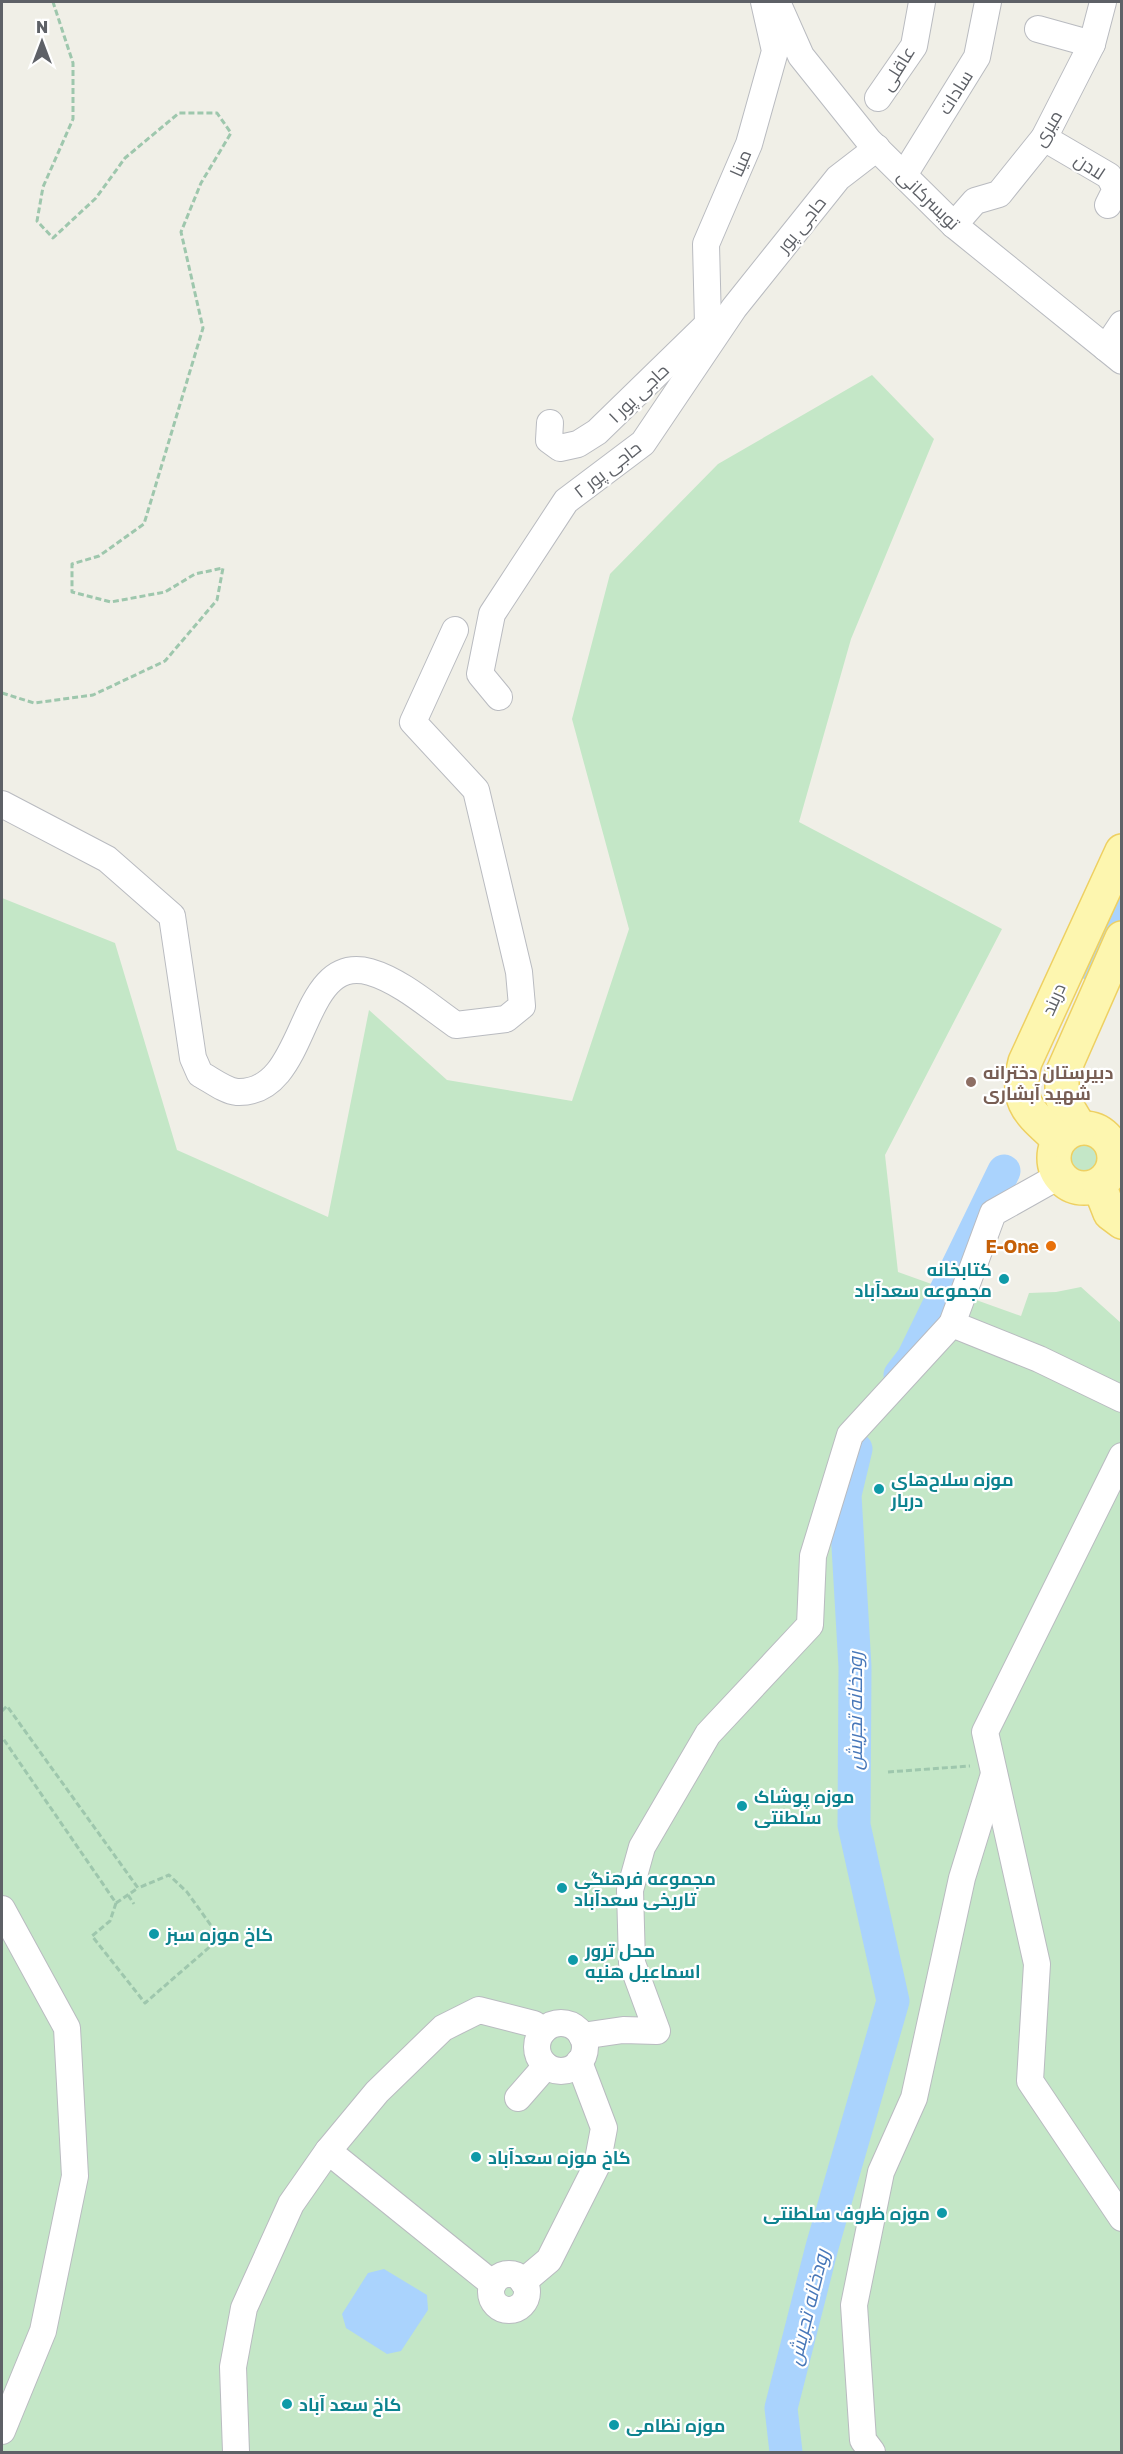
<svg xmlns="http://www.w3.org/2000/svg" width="1123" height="2454" font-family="'Golos Text',Cairo,sans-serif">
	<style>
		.green { fill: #c4e7c7 }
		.water { fill: #aad3fd }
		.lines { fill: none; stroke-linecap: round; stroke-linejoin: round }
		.river { stroke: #aad3fd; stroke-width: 33 }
		.minor-casing { stroke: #b9bbc0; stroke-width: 28 }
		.major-casing { stroke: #eed062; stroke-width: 36 }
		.path { stroke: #9ec7ad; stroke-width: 3; stroke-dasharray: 6 3; stroke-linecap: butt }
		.minor { stroke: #fff; stroke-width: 26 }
		.major { stroke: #fdf6af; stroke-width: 33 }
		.education-dot { fill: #8d6e63; stroke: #fff; stroke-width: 2 }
		.food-dot { fill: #e8710a; stroke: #fff; stroke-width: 2 }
		.culture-dot { fill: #0f9aa8; stroke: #fff; stroke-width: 2 }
		.labels { text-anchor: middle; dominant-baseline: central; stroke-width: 4.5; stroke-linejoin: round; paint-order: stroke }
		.street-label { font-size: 18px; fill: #5e6167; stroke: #fff }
		.education-label { font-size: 18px; font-weight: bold; fill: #785e54; stroke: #fff; text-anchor: start }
		.food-label { font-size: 18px; font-weight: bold; fill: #c56008; stroke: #fff; text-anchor: end }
		.culture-label { font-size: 18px; font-weight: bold; fill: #0d838f; stroke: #fff; text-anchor: start }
		.water-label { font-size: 20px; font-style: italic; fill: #4878b9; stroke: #fff }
	</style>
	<rect width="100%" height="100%" fill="#f0efe7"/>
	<!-- green -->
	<g class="green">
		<polygon points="872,375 934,439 851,639 799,822 1002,929 885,1155 898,1272 1021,1316 1029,1293 1056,1292 1081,1287 1121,1323 1121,2452 2,2452 2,898 115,943 177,1150 328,1217 369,1010 447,1080 572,1101 629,929 572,719 610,574 718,464"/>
		<circle cx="1084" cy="1158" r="17"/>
	</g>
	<!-- water -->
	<polygon class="water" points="384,2269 427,2295 428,2310 401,2351 387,2354 346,2328 342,2314 368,2273"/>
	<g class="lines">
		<!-- river -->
		<g class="river">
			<polyline points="1094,966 1122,905"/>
			<polyline points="900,1375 913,1358 1004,1171"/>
			<polyline points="786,2452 781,2408 822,2247 893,2001 854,1825 855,1667 845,1495 856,1449"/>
		</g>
		<defs>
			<g id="minor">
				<polyline points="777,2 801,56 869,141 954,225 1122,361"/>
				<polyline points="1038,29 1092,44"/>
				<polyline points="878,98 914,46 922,2"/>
				<polyline points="1044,138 1109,176 1116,189 1108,205"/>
				<polyline points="904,175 977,57 988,2"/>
				<polyline points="954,225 975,201 999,194 1044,138 1092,44 1103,2"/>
				<polyline points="708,324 706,244 749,144 775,51 764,2"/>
				<polyline points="1106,348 1122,324"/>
				<polyline points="550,423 549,440 560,448 578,444 597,432 708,324 718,318"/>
				<polyline points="499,697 480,674 492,614 566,501 643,443 734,308 838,178 877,148"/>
				<path d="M2,804L107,859L172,916L193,1058L200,1074C210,1079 225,1091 237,1092C311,1095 296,952 370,972C401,981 430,1007 456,1025L506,1019L522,1006L519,972L476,790L413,722L455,630"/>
				<polyline points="952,1324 993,1213 1059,1176"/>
				<polyline points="1122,1456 985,1732 1037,1964 1030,2081 1122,2218"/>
				<polyline points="2,1909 67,2028 75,2176 43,2331 2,2431"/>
				<circle cx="561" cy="2047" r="24"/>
				<polyline points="582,2036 623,2030 657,2031 632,1963 630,1890 642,1847 708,1734 810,1625 813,1556 850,1435 952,1324 1039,1359 1122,1399"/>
				<polyline points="518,2098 546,2066"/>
				<polyline points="328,2151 493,2284"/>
				<circle cx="509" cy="2292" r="18"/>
				<polyline points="523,2282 549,2260 597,2165 604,2128 579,2062"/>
				<polyline points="236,2452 233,2367 244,2308 291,2204 328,2151 377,2092 443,2028 479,2010 534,2024 543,2031"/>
				<polyline points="872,2452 863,2440 854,2305 881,2172 914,2098 962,1878 994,1774"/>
			</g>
			<g id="major">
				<circle cx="1084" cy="1158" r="30"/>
				<polyline points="1080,1128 1062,1098 1062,1074 1122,938"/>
				<path d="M1059,1140C1031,1113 1014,1105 1025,1062L1122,851"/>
				<polyline points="1099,1185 1110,1213 1122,1222"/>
			</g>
		</defs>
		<!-- minor casing -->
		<use href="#minor" class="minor-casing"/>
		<!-- major casing -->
		<use href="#major" class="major-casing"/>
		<!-- path -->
		<g class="path">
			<polyline points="2,693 34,703 93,695 165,661 217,600 223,568 195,574 165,592 111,602 72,592 72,564 99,556 144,524 203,328 181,232 201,183 231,133 217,113 179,113 125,158 96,198 53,238 37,221 43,187 73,119 73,63 53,2"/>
			<polyline points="2,1711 7,1706 138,1888 116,1903 2,1737"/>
			<polyline points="888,1772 970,1766"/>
			<polyline points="128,1895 134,1904"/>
			<polyline points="116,1903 110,1921 92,1936 145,2003 220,1938 187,1892 169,1875 138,1888"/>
		</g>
		<!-- minor -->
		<use href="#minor" class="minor"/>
		<!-- major -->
		<use href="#major" class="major"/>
	</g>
	<!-- markers -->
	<circle class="education-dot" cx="971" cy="1082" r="6"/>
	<circle class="food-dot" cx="1051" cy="1246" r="6"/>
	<g class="culture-dot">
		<circle cx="1004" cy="1279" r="6"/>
		<circle cx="879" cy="1489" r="6"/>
		<circle cx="742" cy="1806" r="6"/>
		<circle cx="562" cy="1888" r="6"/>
		<circle cx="154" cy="1934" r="6"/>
		<circle cx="573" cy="1960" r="6"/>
		<circle cx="476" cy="2157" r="6"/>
		<circle cx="942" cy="2213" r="6"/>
		<circle cx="287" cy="2404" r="6"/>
		<circle cx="614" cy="2425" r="6"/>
	</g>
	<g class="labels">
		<!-- street labels -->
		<g class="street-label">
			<text transform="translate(897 68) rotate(-58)">عاقلی</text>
			<text transform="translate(955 92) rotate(-58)">سادات</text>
			<text transform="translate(1047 128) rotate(-59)">میری</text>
			<text transform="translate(740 163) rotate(-67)">مینا</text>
			<text transform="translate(1090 166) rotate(33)">لادن</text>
			<text transform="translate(929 199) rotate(44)">تویسرکانی</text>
			<text transform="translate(801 224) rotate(-51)">حاجی پور</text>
			<text transform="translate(638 393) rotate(-44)">حاجی پور ۱</text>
			<text transform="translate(607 469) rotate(-38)">حاجی پور ۲</text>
			<text transform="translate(1053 999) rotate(-66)">دربند</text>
		</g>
		<!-- education labels -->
		<g class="education-label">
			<text x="983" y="1072">دبیرستان دخترانه<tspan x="983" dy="21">شهید آبشاری</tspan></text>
		</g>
		<!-- food labels -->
		<g class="food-label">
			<text x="1039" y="1246">E-One</text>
		</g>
		<!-- culture labels -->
		<g class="culture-label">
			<text x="992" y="1269" text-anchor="end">کتابخانه<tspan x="992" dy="21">مجموعه سعدآباد</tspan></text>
			<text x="891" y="1479">موزه سلاح‌های<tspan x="891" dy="21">دربار</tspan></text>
			<text x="754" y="1796">موزه پوشاک<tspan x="754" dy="21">سلطنتی</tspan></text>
			<text x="574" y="1878">مجموعه فرهنگی<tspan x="574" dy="21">تاریخی سعدآباد</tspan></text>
			<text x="166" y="1934">کاخ موزه سبز</text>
			<text x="585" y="1950">محل ترور<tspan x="585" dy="21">اسماعیل هنیه</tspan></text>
			<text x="488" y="2157">کاخ موزه سعدآباد</text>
			<text x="930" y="2213" text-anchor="end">موزه ظروف سلطنتی</text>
			<text x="299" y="2404">کاخ سعد آباد</text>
			<text x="626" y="2425">موزه نظامی</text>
		</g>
		<!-- water labels -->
		<g class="water-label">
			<text transform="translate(854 1711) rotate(-90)">رودخانه تجریش</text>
			<text transform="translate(807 2307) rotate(-76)">رودخانه تجریش</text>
		</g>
	</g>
	<!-- border -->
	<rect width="1123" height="2454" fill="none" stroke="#5e6167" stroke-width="6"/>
	<!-- north arrow -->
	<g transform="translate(42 42)" stroke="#ffffff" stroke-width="4.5" paint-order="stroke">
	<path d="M0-4.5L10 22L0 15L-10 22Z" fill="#5e6167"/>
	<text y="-9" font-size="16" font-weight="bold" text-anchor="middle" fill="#5e6167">N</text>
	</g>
</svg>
